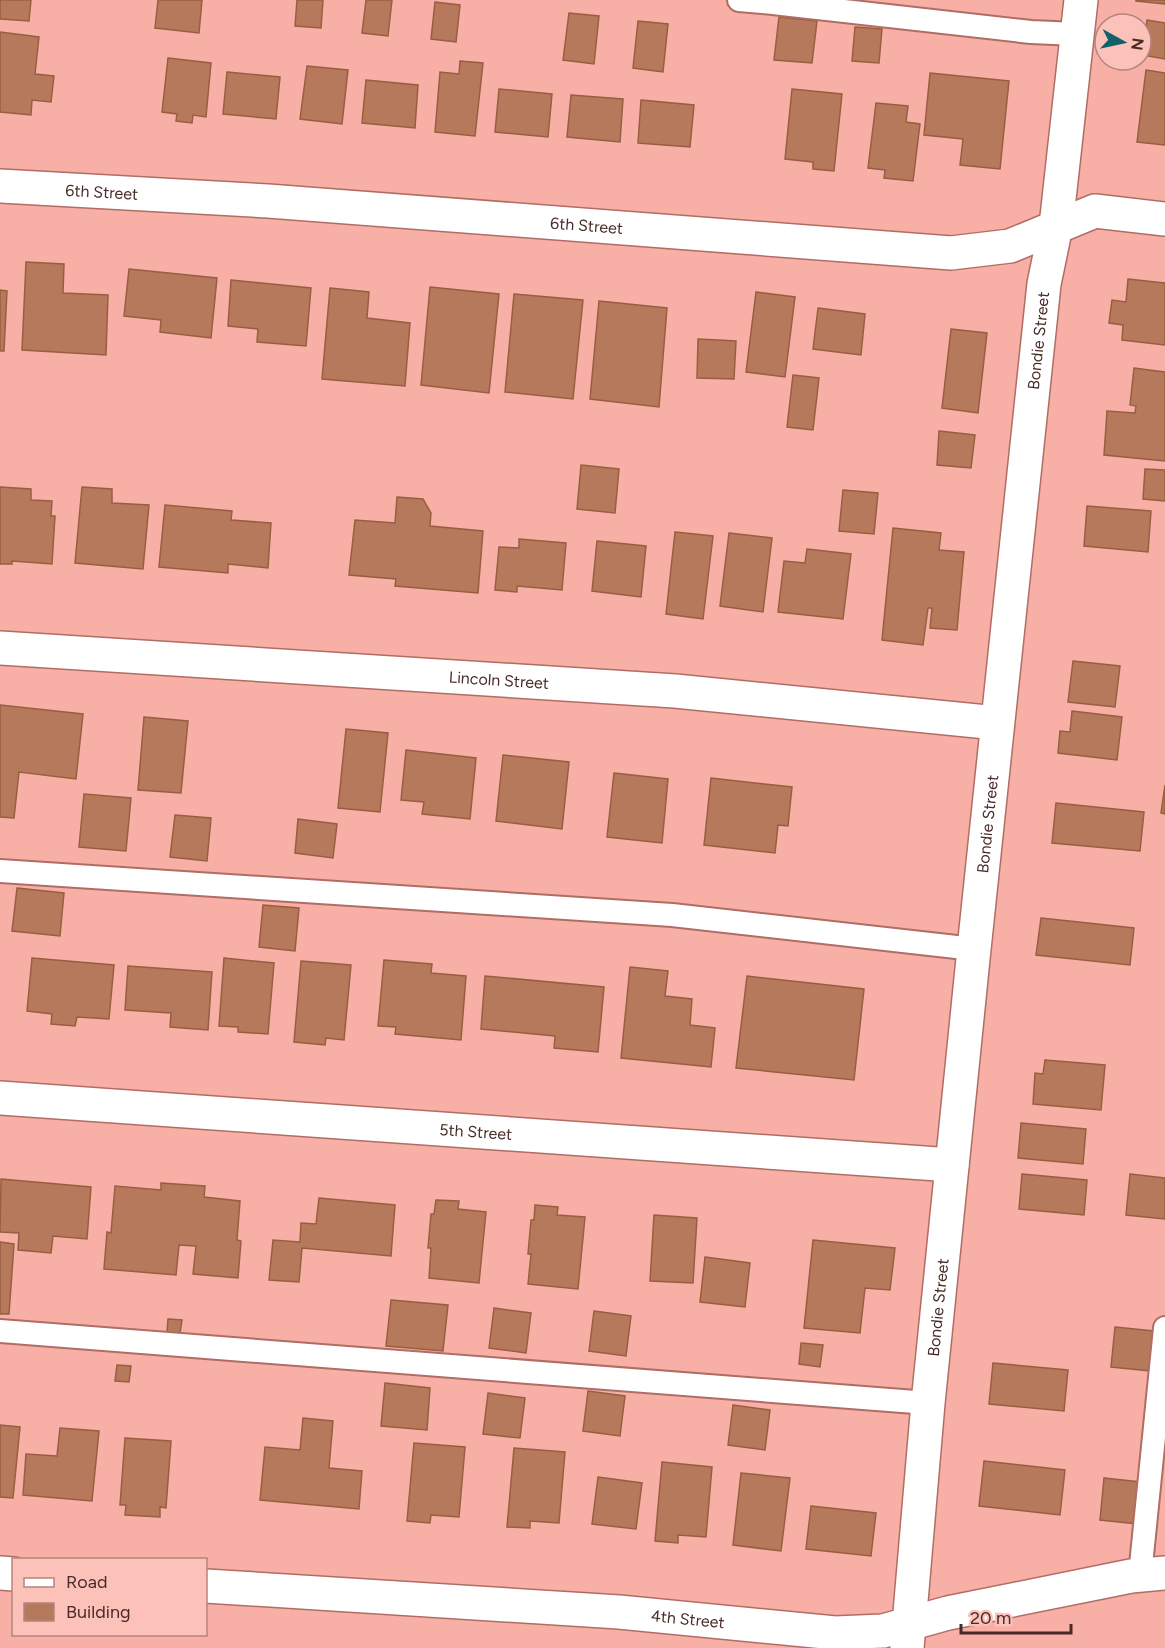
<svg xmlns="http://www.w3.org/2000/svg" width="1165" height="1648" font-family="Figtree,sans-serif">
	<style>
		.building { fill: #b6795b; stroke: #995e41; stroke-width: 1.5 }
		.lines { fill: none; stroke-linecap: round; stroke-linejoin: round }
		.lane-casing { stroke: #b06d65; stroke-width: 26 }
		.street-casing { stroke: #b06d65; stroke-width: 36 }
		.lane { stroke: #fff; stroke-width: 22 }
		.street { stroke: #fff; stroke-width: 33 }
		.labels { text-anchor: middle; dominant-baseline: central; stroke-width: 4.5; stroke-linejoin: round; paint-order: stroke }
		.street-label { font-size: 16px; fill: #482b28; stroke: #fcc1b9 }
	</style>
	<rect width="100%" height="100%" fill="#f8afa6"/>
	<!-- building -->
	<g class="building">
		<polygon points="0,0 31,0 29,21 0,19"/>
		<polygon points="158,0 202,0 199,33 155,28"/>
		<polygon points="297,0 323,0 321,28 295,26"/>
		<polygon points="366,0 392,0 388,36 362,33"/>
		<polygon points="1136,0 1165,0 1165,4 1136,1"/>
		<polygon points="435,2 460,5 456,42 431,39"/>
		<polygon points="569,13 599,16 594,64 563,60"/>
		<polygon points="779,17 817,21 812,63 774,60"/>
		<polygon points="1147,20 1165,23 1165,59 1142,55"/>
		<polygon points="638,21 668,24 663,72 633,68"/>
		<polygon points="855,27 882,29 879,63 852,61"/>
		<polygon points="0,32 39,37 35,74 54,76 51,102 32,100 31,115 0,112"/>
		<polygon points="168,58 211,63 206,117 193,115 192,123 176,121 177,114 162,112"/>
		<polygon points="460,61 483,63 475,136 435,132 440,72 459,74"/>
		<polygon points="307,66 348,70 342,124 300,119"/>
		<polygon points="1146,70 1165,73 1165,145 1137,142"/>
		<polygon points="227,72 280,77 276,119 223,114"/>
		<polygon points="930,73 1009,81 1000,169 960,165 963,139 924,135"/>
		<polygon points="366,80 418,85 415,128 362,123"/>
		<polygon points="499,89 552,94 548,137 495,132"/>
		<polygon points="792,89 842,94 834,171 813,169 813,162 785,159"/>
		<polygon points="571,95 623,99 620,142 567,137"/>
		<polygon points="641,100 694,105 690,147 638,143"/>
		<polygon points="876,103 908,106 906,122 920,124 913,181 884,178 885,170 868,168"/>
		<polygon points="26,262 64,264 63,293 108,295 106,355 22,350"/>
		<polygon points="129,269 217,278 211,338 160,332 161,320 124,316"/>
		<polygon points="1128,279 1165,283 1165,345 1122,340 1123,325 1109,323 1112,300 1126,302"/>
		<polygon points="231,280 311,288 306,346 257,342 258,329 228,326"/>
		<polygon points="430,287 499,294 489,393 421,385"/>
		<polygon points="330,288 369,292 367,318 410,323 405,386 322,379"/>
		<polygon points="0,290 7,291 4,351 0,351"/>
		<polygon points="756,292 795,297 785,377 746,372"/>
		<polygon points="514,294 583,300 573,399 505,392"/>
		<polygon points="599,301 667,308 659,407 590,399"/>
		<polygon points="818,308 865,314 861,355 813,349"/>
		<polygon points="951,329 987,333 978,413 942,408"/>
		<polygon points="698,339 736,341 734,379 697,378"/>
		<polygon points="1134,368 1165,372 1165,461 1104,455 1107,411 1135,413 1136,406 1130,405"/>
		<polygon points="793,375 819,378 813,430 787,427"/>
		<polygon points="939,431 975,435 971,468 937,465"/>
		<polygon points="581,465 619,469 615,513 577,509"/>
		<polygon points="1145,469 1165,470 1165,501 1143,499"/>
		<polygon points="0,487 31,489 31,500 52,501 51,516 55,516 52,564 12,561 12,564 0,564"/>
		<polygon points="82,487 112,489 112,503 149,505 143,569 75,563"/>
		<polygon points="843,490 878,493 874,534 839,531"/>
		<polygon points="397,497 423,499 431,513 430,526 483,531 478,593 395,586 396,579 349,575 355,520 395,523"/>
		<polygon points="165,505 232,511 231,520 271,523 268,568 228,564 228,573 159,567"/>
		<polygon points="1087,506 1151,511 1148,552 1084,546"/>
		<polygon points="893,528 941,533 939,550 964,552 957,630 930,628 932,608 928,608 923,645 882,640"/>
		<polygon points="675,532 713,536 703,619 666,614"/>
		<polygon points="729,533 772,538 763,612 720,606"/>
		<polygon points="519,539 566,543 562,590 517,586 517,592 495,590 499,547 519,548"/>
		<polygon points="597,541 646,546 641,597 592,591"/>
		<polygon points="807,549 851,554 843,619 778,612 784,561 805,563"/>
		<polygon points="1073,661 1120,666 1115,707 1068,702"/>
		<polygon points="0,705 83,714 76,779 19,772 14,818 0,817"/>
		<polygon points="1072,711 1122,717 1117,760 1058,753 1060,731 1070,732"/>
		<polygon points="144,717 188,721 181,793 138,790"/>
		<polygon points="346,729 388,733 380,812 338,808"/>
		<polygon points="406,750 476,758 470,819 422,814 424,802 401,800"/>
		<polygon points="503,755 569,762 562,829 496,821"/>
		<polygon points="614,773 668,779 662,843 607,837"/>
		<polygon points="711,778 792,787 788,826 778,825 775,853 704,845"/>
		<polygon points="1165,785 1165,814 1161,813"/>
		<polygon points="84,794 131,798 126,851 79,847"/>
		<polygon points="1056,803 1144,812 1140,851 1052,843"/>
		<polygon points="175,815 211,818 207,861 170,857"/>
		<polygon points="298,819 337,824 333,858 295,853"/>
		<polygon points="17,888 64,893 60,936 12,931"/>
		<polygon points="263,905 299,908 295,951 259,947"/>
		<polygon points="1041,918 1134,928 1130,965 1036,955"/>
		<polygon points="32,958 114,965 109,1019 77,1017 75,1026 51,1024 52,1014 27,1011"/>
		<polygon points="224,958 274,963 268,1034 238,1032 238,1027 219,1026"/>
		<polygon points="384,960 432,964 431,973 466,976 461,1040 395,1034 396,1027 378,1026"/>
		<polygon points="301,961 351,965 344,1040 326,1038 325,1045 294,1042"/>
		<polygon points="128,966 212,972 208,1030 170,1027 171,1013 125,1010"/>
		<polygon points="630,967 668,971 665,996 692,999 690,1025 715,1028 711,1067 621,1058"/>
		<polygon points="485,976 604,987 598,1052 554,1048 555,1036 481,1029"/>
		<polygon points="747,976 864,989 854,1080 736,1068"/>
		<polygon points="1045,1060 1105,1065 1101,1110 1033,1104 1035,1073 1043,1074"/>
		<polygon points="1021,1123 1086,1129 1083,1164 1018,1158"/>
		<polygon points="1022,1174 1087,1180 1084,1215 1019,1209"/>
		<polygon points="1130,1174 1165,1178 1165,1219 1126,1215"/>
		<polygon points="1,1179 91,1187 87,1239 53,1236 51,1253 18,1250 19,1233 0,1232"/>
		<polygon points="161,1183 205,1186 204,1197 240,1201 237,1240 241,1241 238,1278 193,1274 196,1246 179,1245 176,1275 104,1269 107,1232 111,1233 115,1186 161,1190"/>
		<polygon points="319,1198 395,1205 391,1256 302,1248 299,1282 269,1280 273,1240 300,1242 301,1223 316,1224"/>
		<polygon points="436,1200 459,1201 458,1209 486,1212 479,1283 429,1278 431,1248 428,1248 431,1214 434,1214"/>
		<polygon points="535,1205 558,1207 557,1215 585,1217 578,1289 528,1284 531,1254 528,1254 531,1220 534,1220"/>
		<polygon points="654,1215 697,1218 693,1283 650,1281"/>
		<polygon points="813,1240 895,1248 890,1290 865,1288 860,1333 804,1328"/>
		<polygon points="0,1242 14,1244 9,1314 0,1314"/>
		<polygon points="705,1257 750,1263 745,1307 700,1302"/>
		<polygon points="391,1300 448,1305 443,1351 386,1346"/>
		<polygon points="494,1308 531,1313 526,1353 489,1348"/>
		<polygon points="594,1311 631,1316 626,1356 589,1351"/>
		<polygon points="168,1319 182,1320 180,1333 167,1332"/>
		<polygon points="1115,1327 1154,1331 1150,1371 1111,1367"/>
		<polygon points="801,1343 823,1345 820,1367 799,1364"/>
		<polygon points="993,1363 1068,1370 1064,1411 989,1404"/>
		<polygon points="117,1365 131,1366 129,1382 115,1381"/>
		<polygon points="385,1383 430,1388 427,1430 381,1426"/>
		<polygon points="588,1391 625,1396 620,1436 583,1431"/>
		<polygon points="488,1393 525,1398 520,1438 483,1434"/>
		<polygon points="733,1405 770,1410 765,1450 728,1445"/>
		<polygon points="303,1418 333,1421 329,1468 362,1471 359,1509 260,1500 265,1447 300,1450"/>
		<polygon points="0,1425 20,1427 13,1498 0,1497"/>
		<polygon points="60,1428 99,1431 92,1501 23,1495 26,1454 57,1456"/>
		<polygon points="125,1438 171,1441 166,1508 160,1507 160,1517 125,1515 126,1505 120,1505"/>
		<polygon points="414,1443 465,1447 459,1517 431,1515 430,1523 407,1521"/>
		<polygon points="514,1448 565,1452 559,1523 530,1521 530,1528 507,1527"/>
		<polygon points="984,1461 1065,1470 1060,1515 979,1506"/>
		<polygon points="662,1462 712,1467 706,1537 678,1535 678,1543 655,1541"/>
		<polygon points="741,1473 790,1478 781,1551 733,1545"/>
		<polygon points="598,1477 642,1483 636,1529 592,1524"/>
		<polygon points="1104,1478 1141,1482 1137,1524 1100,1520"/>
		<polygon points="811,1506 876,1513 871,1556 806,1549"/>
	</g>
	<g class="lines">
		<defs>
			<g id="lane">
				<polyline points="739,0 773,3 1031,32 1077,34"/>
				<polyline points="0,871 672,915 974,949"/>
				<polyline points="0,1331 928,1403"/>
				<polyline points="1140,1575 1165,1328"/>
			</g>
			<g id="street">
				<path id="s1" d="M0,186L268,201L951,253L1010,246L1095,211L1165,219"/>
				<path id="s2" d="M0,648L675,691L997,723"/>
				<path id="s3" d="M0,1098L952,1165"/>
				<polyline points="0,1573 14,1574"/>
				<path id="s4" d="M206,1586L619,1612L835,1633L883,1631L948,1613L1131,1576L1165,1573"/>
				<path id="s5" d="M907,1648L928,1403L974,949L1044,284L1056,226L1081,0"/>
			</g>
		</defs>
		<!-- lane casing -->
		<use href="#lane" class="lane-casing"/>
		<!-- street casing -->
		<use href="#street" class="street-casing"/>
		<!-- lane -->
		<use href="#lane" class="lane"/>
		<!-- street -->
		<use href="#street" class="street"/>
	</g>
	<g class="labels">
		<!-- street labels -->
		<g class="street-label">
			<text stroke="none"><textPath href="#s1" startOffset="102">6th Street</textPath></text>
			<text stroke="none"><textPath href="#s1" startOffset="588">6th Street</textPath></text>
			<text stroke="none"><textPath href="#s5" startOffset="1314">Bondie Street</textPath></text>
			<text stroke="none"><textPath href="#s2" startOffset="500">Lincoln Street</textPath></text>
			<text stroke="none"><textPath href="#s5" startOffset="828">Bondie Street</textPath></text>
			<text stroke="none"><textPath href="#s3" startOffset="477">5th Street</textPath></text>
			<text stroke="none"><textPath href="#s5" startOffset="342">Bondie Street</textPath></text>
			<text stroke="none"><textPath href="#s4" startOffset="483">4th Street</textPath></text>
		</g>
	</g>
	<!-- legend -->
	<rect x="12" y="1558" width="195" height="78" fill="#fcc1b9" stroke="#b4857f" stroke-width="1.5"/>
	<rect x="24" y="1578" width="30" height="9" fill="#ffffff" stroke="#b4857f" stroke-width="1.5"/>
	<text x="66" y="1588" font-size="18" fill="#482b28">Road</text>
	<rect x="24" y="1603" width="30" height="18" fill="#b6795b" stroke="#b4857f" stroke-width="1.5"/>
	<text x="66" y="1618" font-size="18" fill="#482b28">Building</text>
	<!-- north arrow -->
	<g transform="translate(1123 42) rotate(98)"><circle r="28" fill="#fcc1b9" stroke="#b4857f" stroke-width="1.5"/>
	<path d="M0-4.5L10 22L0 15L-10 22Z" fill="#12616a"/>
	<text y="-9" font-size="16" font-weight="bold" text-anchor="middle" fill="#482b28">N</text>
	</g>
	<!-- scale -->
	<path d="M961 1624v9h110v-9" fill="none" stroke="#482b28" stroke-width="3"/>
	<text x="970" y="1624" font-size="18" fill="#482b28" stroke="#fcc1b9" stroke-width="4.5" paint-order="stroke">20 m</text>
</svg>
